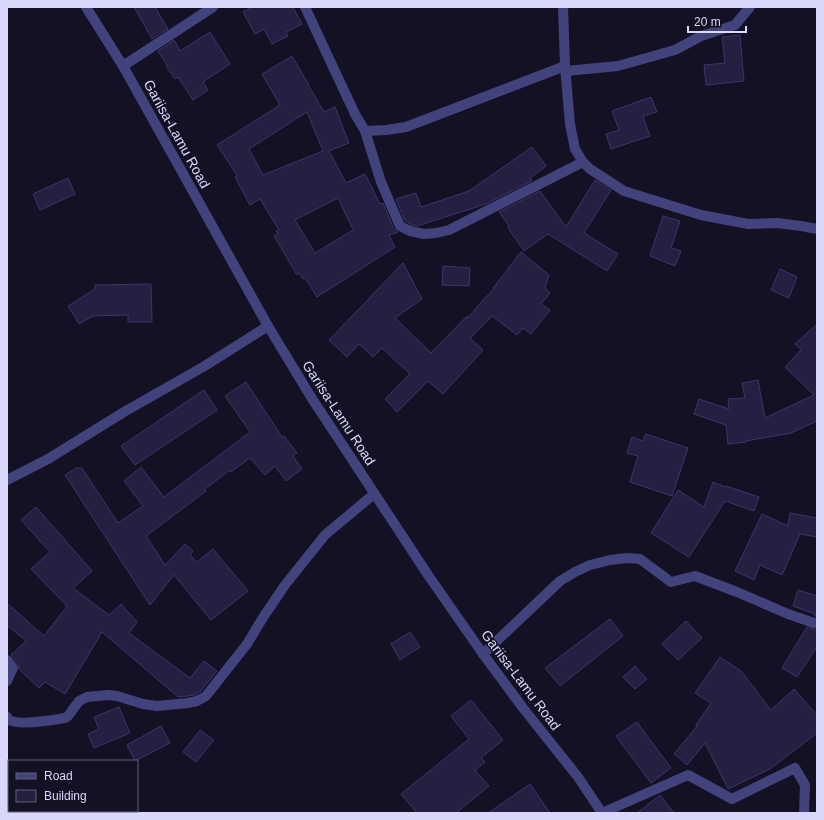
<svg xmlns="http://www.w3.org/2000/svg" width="824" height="820" font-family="Arial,sans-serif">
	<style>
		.building { fill: #251f42; stroke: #3c346b; fill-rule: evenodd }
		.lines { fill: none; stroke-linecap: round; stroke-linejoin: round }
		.minor { stroke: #42437c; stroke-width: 10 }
		.tertiary { stroke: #42437c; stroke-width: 10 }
		.labels { text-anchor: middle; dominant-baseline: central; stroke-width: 3; stroke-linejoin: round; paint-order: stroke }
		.street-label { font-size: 14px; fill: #dad8fa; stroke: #131123 }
	</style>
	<rect width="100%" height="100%" fill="#131123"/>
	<!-- building -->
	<g class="building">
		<polygon points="134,7 155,7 168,29 152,39"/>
		<polygon points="252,7 293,7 302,24 286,32 288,36 272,44 264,29 255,34 243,12"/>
		<polygon points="210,32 230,64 203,82 208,90 193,100 178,77 175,79 166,66 167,65 158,51 174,40 180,51"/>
		<polygon points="740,35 744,81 706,85 704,65 725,63 722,37"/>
		<path d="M292,56L309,85H308L324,112L335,107L349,143L329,151L346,183L365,174L380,204L383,203L394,229L398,232L389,235L395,247L317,297L305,278L303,279L299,273L297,275L274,236L278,234L276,231L279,230L260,199L250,205L235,177L237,175L217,145L280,105L262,74ZM307,112L323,151L263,175L249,149ZM338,198L353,230L315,253L295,220Z"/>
		<polygon points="651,97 657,112 643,116 650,136 611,149 606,134 619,130 612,111"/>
		<polygon points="532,147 546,166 530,178 532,181 486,204 417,226 412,225 405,221 396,199 416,193 421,207 469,191"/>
		<polygon points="68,178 75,194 40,210 33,194"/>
		<polygon points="595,180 611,190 584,233 618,254 607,271 548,234 524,251 508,228 509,226 499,212 540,191 566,227"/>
		<polygon points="663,216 680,221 671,248 681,251 675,266 650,256"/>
		<polygon points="521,252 549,275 545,288 550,293 541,304 550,310 531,334 523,328 517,335 492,316 470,338 483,350 443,394 428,381 397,412 385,399 410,374 382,348 373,357 359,344 347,357 329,340 403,263 422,299 395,318 431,353 467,316 467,319 482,301 495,288 493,288"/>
		<polygon points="443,266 470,268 469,286 442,285"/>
		<polygon points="780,269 797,277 789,298 771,290"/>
		<polygon points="151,284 152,322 128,322 128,315 93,316 79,324 68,306 95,289 95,285"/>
		<polygon points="817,324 817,421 791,433 746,441 746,442 728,444 726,425 694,414 699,399 729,409 728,399 745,398 742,383 758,380 765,418 814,395 785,367 801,350 795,344"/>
		<polygon points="246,382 282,437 284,436 297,453 293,456 302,469 286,481 275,466 265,475 250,458 231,472 230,470 204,490 206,491 146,536 165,565 185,544 193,551 190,555 197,562 213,549 248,591 211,620 174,575 150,605 65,475 76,468 82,468 118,523 143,506 124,481 141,467 164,497 250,432 225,396"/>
		<polygon points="204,390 217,410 135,465 121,446"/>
		<polygon points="646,434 688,448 672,496 630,482 638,456 627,453 632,437 643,441"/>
		<polygon points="713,482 725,487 726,486 759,497 754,511 725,501 689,557 651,533 678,490 704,507"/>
		<polygon points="36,507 92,571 73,588 109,615 121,604 137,622 129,633 190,678 204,661 217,671 200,692 195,695 178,697 102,632 65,694 45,682 39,688 19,669 18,664 11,655 26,641 7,625 7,603 44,636 67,606 31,569 50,552 21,520"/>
		<polygon points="790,513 817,518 817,537 800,534 782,575 760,565 754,580 735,571 762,514 788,526"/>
		<polygon points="798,590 817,596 817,616 814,616 815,614 793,606"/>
		<polygon points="610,619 623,636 560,686 545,668"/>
		<polygon points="686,621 702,638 678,660 662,644"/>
		<polygon points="807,627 817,630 817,647 797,677 782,668"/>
		<polygon points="410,632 420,647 400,660 391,644"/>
		<polygon points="720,657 741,671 771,710 794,689 817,715 817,733 770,769 728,789 705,743 687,765 674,754 697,726 696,725 711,703 695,693"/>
		<polygon points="635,666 647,679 635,689 623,677"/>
		<polygon points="471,700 503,740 481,758 485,762 475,770 489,786 456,813 417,813 401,794 469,739 451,716"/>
		<polygon points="119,707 130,733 94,748 88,734 99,729 94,717"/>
		<polygon points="637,722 671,768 651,783 616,736"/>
		<polygon points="161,726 170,743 135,761 127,745"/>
		<polygon points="200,730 214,740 196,762 183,752"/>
		<polygon points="530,784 550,813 488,813"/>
		<polygon points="660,795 674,813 637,813"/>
	</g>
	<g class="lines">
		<!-- minor -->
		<g class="minor">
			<polyline points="305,7 355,114 365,131 386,130 406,127 565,66"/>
			<polyline points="563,7 565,66 570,124 575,149 583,162 590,169 624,191 701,215 748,224 777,223 801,226 817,229"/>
			<polyline points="123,66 213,7"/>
			<polyline points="566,71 618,66 675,50 701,36 735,25 750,7"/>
			<polyline points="365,131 381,182 400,226 410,231 424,234 436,233 449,230 583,162"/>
			<polyline points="7,480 48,459 124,412 203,367 268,326"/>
			<polyline points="483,654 560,581 575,572 590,565 610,560 627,558 640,559 671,582 695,576 737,592 788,614 814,623 817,623"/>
			<polyline points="7,660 13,668 7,681"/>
			<path d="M7,717L9,720C19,726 53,720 65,718L68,716L79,701L87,697L108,695L117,696L143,704L157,706L188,703L197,701L206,696L247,644L264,616L285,585L325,535L374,494"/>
			<polyline points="602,813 688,775 732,799 795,768 805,785 804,813"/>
		</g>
		<!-- tertiary -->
		<polyline class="tertiary" points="86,7 123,66 268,326 311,397 428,575 483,654 523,708 578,777 602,813"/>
	</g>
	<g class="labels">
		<!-- street labels -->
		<g class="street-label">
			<text transform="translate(177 134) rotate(61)">Gariisa-Lamu Road</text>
			<text transform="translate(339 413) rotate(57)">Gariisa-Lamu Road</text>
			<text transform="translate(521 680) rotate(53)">Gariisa-Lamu Road</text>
		</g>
	</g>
	<!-- border -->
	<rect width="824" height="820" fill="none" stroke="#dad8fa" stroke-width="16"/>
	<!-- legend -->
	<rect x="8" y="760" width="130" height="52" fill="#131123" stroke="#636179"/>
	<rect x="16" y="773" width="20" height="6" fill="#42437c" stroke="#636179"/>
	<text x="44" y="780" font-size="12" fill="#dad8fa">Road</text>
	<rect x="16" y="790" width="20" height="12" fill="#251f42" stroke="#636179"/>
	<text x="44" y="800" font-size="12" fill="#dad8fa">Building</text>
	<!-- scale -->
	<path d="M688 26v6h58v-6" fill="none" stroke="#dad8fa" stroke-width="2"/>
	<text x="694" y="26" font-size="12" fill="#dad8fa" stroke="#131123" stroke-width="3" paint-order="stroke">20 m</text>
</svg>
